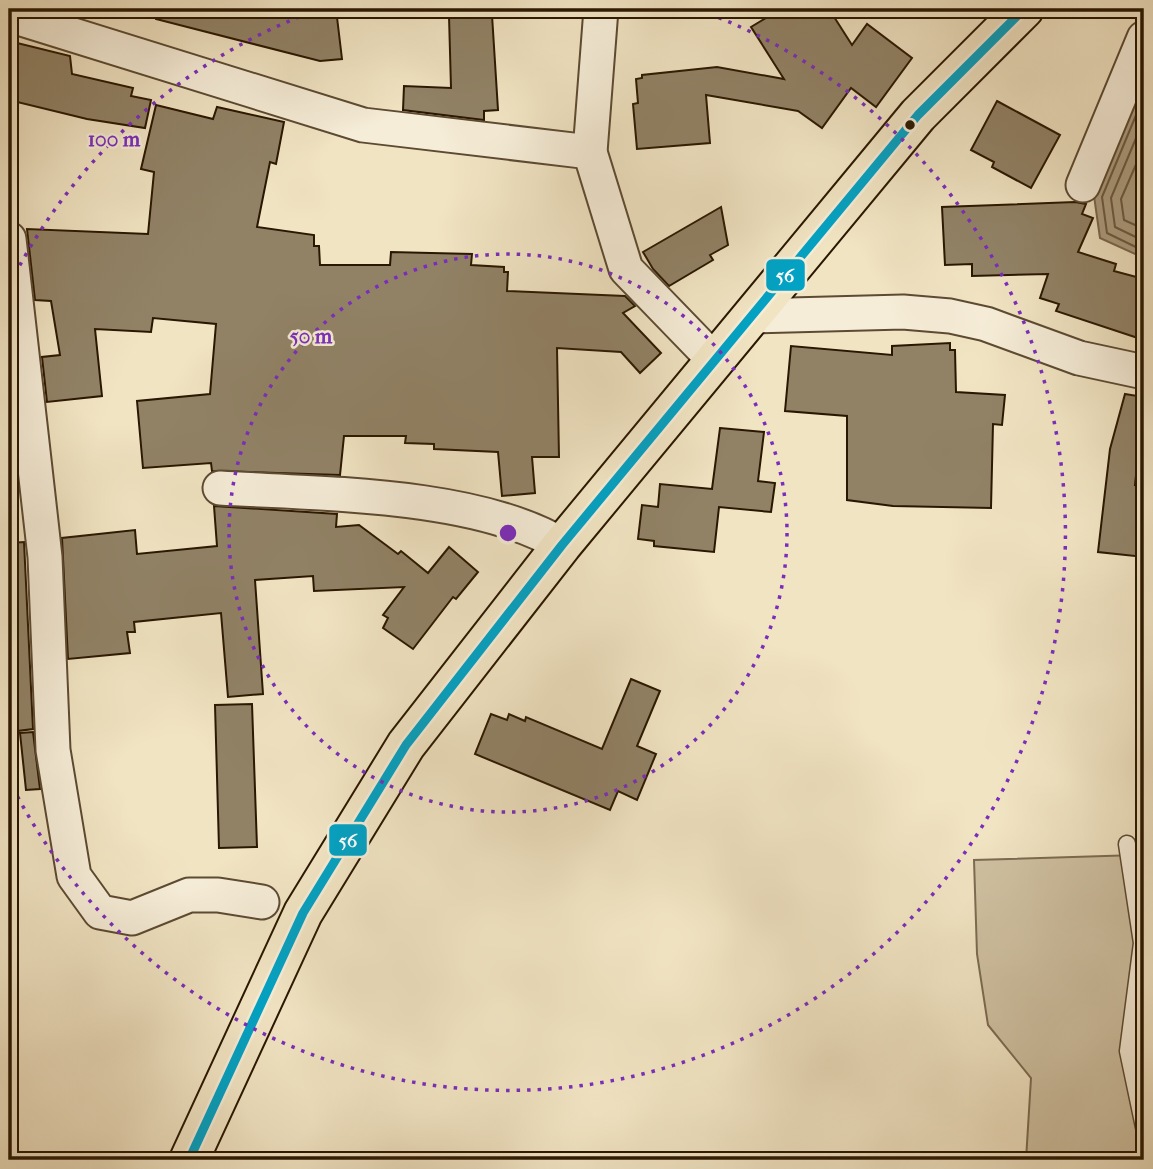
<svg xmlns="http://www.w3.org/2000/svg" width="1153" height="1169" font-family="'IM FELL French Canon',serif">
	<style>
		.green { fill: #cfc1a2; stroke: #7c6c52; stroke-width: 2 }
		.water { fill: #ad9e81; stroke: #79684e; stroke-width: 2 }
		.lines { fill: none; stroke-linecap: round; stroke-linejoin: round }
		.shore { stroke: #6c5a41; stroke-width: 2 }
		.building { fill: #918266; stroke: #2a1701; stroke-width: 2 }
		.lane-casing { stroke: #5c4a32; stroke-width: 19 }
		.street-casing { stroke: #5c4a32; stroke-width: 37 }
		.primary-casing { stroke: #2a1701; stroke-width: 42 }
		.lane { stroke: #f6edd8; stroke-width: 16 }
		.street { stroke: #f6edd8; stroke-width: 33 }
		.primary { stroke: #f1e4c3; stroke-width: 38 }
		.bus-1-casing { stroke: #f6edd8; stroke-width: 14 }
		.bus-1 { stroke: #02a2c4; stroke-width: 9 }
		.ring { fill: none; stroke: #7b2cbf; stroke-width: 3.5; stroke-dasharray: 3.5 7 }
		.bus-dot { fill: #2a1701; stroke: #f6edd8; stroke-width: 2.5 }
		.centre { fill: #7b2cbf; stroke: #f6edd8; stroke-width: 3.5 }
		.ring-label { font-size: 21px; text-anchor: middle; font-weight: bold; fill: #7b2cbf; stroke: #f6edd8; stroke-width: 5; stroke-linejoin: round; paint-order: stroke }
		.line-badge { stroke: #f6edd8; stroke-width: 2.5 }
		.badge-label { font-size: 19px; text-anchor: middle; font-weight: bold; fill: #fff }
	</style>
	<rect width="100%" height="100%" fill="#f1e4c3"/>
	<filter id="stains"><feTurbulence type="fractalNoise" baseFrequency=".00286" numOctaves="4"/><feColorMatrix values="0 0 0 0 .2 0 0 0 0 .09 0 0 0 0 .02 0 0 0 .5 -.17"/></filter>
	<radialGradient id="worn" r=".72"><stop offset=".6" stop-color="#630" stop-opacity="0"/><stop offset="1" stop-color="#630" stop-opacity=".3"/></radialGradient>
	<!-- green -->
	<polygon class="green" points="1137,855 1144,898 1144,1160 1026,1160 1031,1078 988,1025 977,954 974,860"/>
	<!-- water -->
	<polygon class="water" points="1144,78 1144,258 1100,238 1094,196"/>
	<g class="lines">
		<!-- shore -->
		<g class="shore">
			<polyline points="1144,96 1102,197 1107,233 1144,251"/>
			<polyline points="1144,119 1111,198 1115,227 1144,241"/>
			<polyline points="1144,146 1121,199 1124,220 1144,229"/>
		</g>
	</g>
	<!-- building -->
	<g class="building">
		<polygon points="157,9 336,9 342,59 320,61 156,19"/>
		<polygon points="781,9 829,9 852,45 867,24 912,58 876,107 851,88 822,128 798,111 706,95 710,143 637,149 633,104 638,103 636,79 642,78 642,75 717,67 784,79 751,27"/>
		<polygon points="492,15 498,110 484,111 484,120 403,110 404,86 451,88 449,16"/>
		<polygon points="9,41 70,56 72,74 133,88 131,96 151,100 145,128 87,119 9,100"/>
		<polygon points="997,101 1060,135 1031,188 992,167 994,162 971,150"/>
		<polygon points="156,105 213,119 217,107 284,122 276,164 270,162 257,227 314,235 314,246 319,246 320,265 390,265 391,252 472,254 471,265 504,267 504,272 508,272 507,291 625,296 635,306 623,313 661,353 640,373 621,352 557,348 559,457 532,457 535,493 502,496 498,452 434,449 434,444 405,443 406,436 344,436 340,475 212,471 211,463 143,468 137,401 210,394 216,324 153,318 151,332 95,329 102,396 47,402 42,357 60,355 51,301 35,300 27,229 148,234 154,172 141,169"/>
		<polygon points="1075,202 1086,204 1082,214 1093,218 1078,252 1116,264 1114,271 1144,279 1144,340 1056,311 1059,304 1040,298 1048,274 972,276 972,264 945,265 942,207"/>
		<polygon points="721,207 728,245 710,255 713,260 669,286 653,269 643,252"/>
		<polygon points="950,343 950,350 955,350 956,392 1005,395 1002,425 993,424 991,508 893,506 847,500 847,416 785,411 791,346 892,355 892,346"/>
		<polygon points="1125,394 1144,397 1135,485 1144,486 1144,557 1098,552 1110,449"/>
		<polygon points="720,428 764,432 758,481 775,483 771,512 719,507 714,552 654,546 654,541 638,539 642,505 658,507 660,484 712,489"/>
		<polygon points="214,506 337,514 336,527 359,525 398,554 401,551 428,573 449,547 478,572 456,599 453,597 413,649 383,628 388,618 383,615 404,587 314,591 313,576 255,580 263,694 228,697 221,613 134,622 135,632 127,632 130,653 68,659 62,538 135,530 137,554 217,546"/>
		<polygon points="24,542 33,729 9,732 9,543"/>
		<polygon points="631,679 660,691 637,746 656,754 637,800 618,791 610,810 475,754 491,714 507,720 509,714 525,721 526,717 602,749"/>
		<polygon points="252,704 257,847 219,848 215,705"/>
		<polygon points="33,732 40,789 26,790 20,733"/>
	</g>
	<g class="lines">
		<defs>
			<polyline id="lane" points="1127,844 1142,943 1128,1051 1144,1127"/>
			<g id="street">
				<polyline points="601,9 590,152 626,269 714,360"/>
				<polyline points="9,15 363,125 590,152"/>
				<polyline points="1083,185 1144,38"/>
				<polyline points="9,239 45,557 53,750 74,876 100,912 132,918 189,895 218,895 262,902"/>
				<polyline points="750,316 903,312 950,316 986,324 1079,358 1144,372"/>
				<path d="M220,488C320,494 476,493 562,545"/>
			</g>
			<polyline id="primary" points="189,1160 303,913 406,745 562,545 918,115 1024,9"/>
		</defs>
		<!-- lane casing -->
		<use href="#lane" class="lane-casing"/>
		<!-- street casing -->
		<use href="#street" class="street-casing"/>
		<!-- primary casing -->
		<use href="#primary" class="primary-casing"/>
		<!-- lane -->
		<use href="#lane" class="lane"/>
		<!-- street -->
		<use href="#street" class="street"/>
		<!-- primary -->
		<use href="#primary" class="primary"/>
		<defs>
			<polyline id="bus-1" points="189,1160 303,913 406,745 562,545 918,115 1024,9"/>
		</defs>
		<!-- bus-1 casing -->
		<use href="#bus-1" class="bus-1-casing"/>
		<!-- bus-1 -->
		<use href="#bus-1" class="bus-1"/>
	</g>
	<!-- distance rings -->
	<g class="ring">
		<circle cx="508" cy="533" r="279"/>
		<path d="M10 284A557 557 0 0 1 317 10M699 10A557 557 0 1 1 10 782"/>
	</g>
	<!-- markers -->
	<circle class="bus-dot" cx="910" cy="125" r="6"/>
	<circle cx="508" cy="533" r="10" class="centre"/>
	<g class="ring-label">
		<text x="114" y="146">100 m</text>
		<text x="311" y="343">50 m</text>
	</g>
	<g class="line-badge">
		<rect x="765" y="258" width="41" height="34" rx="7" fill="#02a2c4"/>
		<rect x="328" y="823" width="40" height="34" rx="7" fill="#02a2c4"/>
	</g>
	<g class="badge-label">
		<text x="785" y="282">56</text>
		<text x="348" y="847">56</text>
	</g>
	<!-- margin -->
	<rect width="1153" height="1169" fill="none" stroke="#f1e4c3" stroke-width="35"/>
	<rect x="10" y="10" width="1132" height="1148" fill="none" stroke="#2a1701" stroke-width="3.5"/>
	<rect x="18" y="18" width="1118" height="1134" fill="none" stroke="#2a1701" stroke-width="2"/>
	<rect width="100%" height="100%" filter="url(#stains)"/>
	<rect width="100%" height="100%" fill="url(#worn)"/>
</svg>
